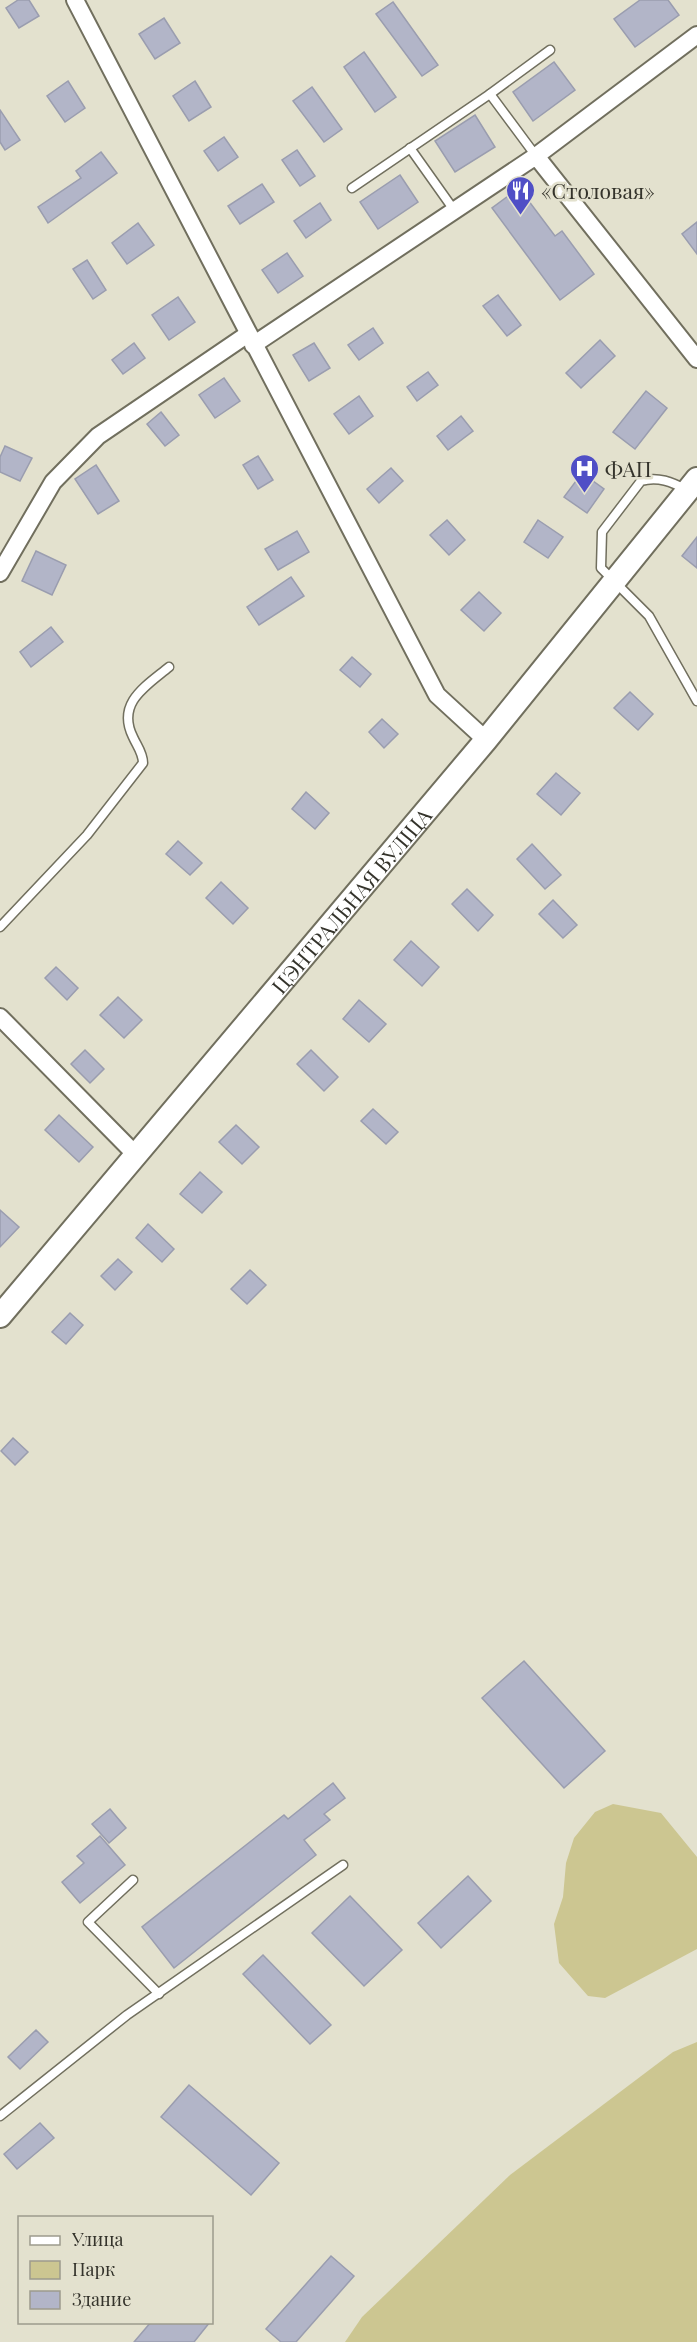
<svg xmlns="http://www.w3.org/2000/svg" width="697" height="2342" font-family="'Playfair Display',serif">
	<style>
		.green { fill: #ccc691 }
		.building { fill: #b2b5c8; stroke: #9a9daf; stroke-width: 1.5 }
		.lines { fill: none; stroke-linecap: round; stroke-linejoin: round }
		.lane-casing { stroke: #716f5e; stroke-width: 11 }
		.street-casing { stroke: #716f5e; stroke-width: 20 }
		.secondary-casing { stroke: #716f5e; stroke-width: 26 }
		.lane { stroke: #fff; stroke-width: 8 }
		.street { stroke: #fff; stroke-width: 16 }
		.secondary { stroke: #fff; stroke-width: 22 }
		.labels { text-anchor: middle; dominant-baseline: central; stroke-width: 5; stroke-linejoin: round; paint-order: stroke }
		.poi-label { font-size: 21px; fill: #34332b; stroke: #e3e1ce; text-anchor: start }
		.street-label { font-size: 21px; fill: #34332b; stroke: #e3e1ce }
	</style>
	<rect width="100%" height="100%" fill="#e3e1ce"/>
	<!-- green -->
	<g class="green">
		<polygon points="613,1804 661,1813 697,1857 697,1949 605,1998 588,1996 559,1963 554,1924 563,1897 566,1863 574,1838 595,1812"/>
		<polygon points="697,2042 697,2342 345,2342 362,2317 510,2175 673,2052"/>
	</g>
	<!-- building -->
	<g class="building">
		<polygon points="18,0 29,0 39,16 19,28 6,8"/>
		<polygon points="640,0 668,0 679,15 635,47 614,19"/>
		<polygon points="393,2 438,65 422,76 376,14"/>
		<polygon points="164,18 180,43 155,59 139,34"/>
		<polygon points="364,52 396,97 375,112 344,67"/>
		<polygon points="554,62 575,90 533,121 513,92"/>
		<polygon points="68,81 85,108 65,122 47,96"/>
		<polygon points="195,81 211,107 189,121 173,96"/>
		<polygon points="312,87 342,129 324,142 293,101"/>
		<polygon points="0,110 20,140 5,150 0,142"/>
		<polygon points="475,115 495,147 455,172 435,141"/>
		<polygon points="224,137 238,157 218,171 204,151"/>
		<polygon points="297,150 315,176 300,186 282,160"/>
		<polygon points="101,152 117,173 48,223 38,207 81,178 76,171"/>
		<polygon points="400,175 418,202 378,229 360,202"/>
		<polygon points="262,184 274,202 240,224 228,206"/>
		<polygon points="519,188 555,236 562,231 594,274 560,300 492,208"/>
		<polygon points="320,203 331,220 306,238 294,221"/>
		<polygon points="697,222 697,254 682,234"/>
		<polygon points="138,223 154,245 127,264 112,243"/>
		<polygon points="287,253 303,276 278,293 262,270"/>
		<polygon points="87,260 106,290 93,299 73,269"/>
		<polygon points="498,295 521,325 507,336 483,306"/>
		<polygon points="178,297 195,322 169,340 152,315"/>
		<polygon points="373,328 383,343 359,360 348,345"/>
		<polygon points="600,340 615,356 581,388 566,373"/>
		<polygon points="134,343 145,358 123,374 112,360"/>
		<polygon points="314,343 330,368 309,381 293,355"/>
		<polygon points="428,372 438,385 417,401 407,387"/>
		<polygon points="224,378 240,401 215,418 199,395"/>
		<polygon points="646,391 667,408 635,449 613,432"/>
		<polygon points="359,396 373,416 349,434 334,414"/>
		<polygon points="161,412 179,435 165,446 147,424"/>
		<polygon points="461,416 473,431 448,450 437,436"/>
		<polygon points="5,446 32,458 20,481 0,472 0,457"/>
		<polygon points="258,456 273,480 258,489 243,465"/>
		<polygon points="96,465 119,501 98,514 75,479"/>
		<polygon points="391,468 403,481 379,503 367,489"/>
		<polygon points="582,473 604,489 587,513 564,497"/>
		<polygon points="447,520 465,540 449,555 430,535"/>
		<polygon points="538,520 563,537 548,558 524,542"/>
		<polygon points="297,531 309,552 278,570 265,549"/>
		<polygon points="697,537 697,568 682,556"/>
		<polygon points="36,551 66,565 52,595 22,581"/>
		<polygon points="291,577 304,596 259,625 247,607"/>
		<polygon points="479,592 501,613 484,631 461,610"/>
		<polygon points="51,627 63,642 31,667 20,652"/>
		<polygon points="352,657 371,674 360,687 340,670"/>
		<polygon points="630,692 653,714 638,730 614,708"/>
		<polygon points="382,719 398,734 384,748 369,732"/>
		<polygon points="556,773 580,793 561,815 537,794"/>
		<polygon points="306,792 329,813 315,829 292,809"/>
		<polygon points="178,841 202,863 190,875 166,854"/>
		<polygon points="532,844 561,875 545,889 517,859"/>
		<polygon points="221,882 248,908 233,924 206,898"/>
		<polygon points="467,889 493,915 478,931 452,904"/>
		<polygon points="553,900 577,925 563,938 539,914"/>
		<polygon points="411,941 439,967 422,986 394,960"/>
		<polygon points="56,967 78,988 67,1000 45,978"/>
		<polygon points="118,997 142,1020 124,1038 100,1015"/>
		<polygon points="359,1000 386,1024 369,1042 343,1019"/>
		<polygon points="85,1050 104,1069 90,1083 71,1064"/>
		<polygon points="311,1050 338,1077 324,1091 297,1064"/>
		<polygon points="373,1109 398,1132 386,1144 361,1121"/>
		<polygon points="59,1115 93,1147 79,1162 45,1130"/>
		<polygon points="236,1125 259,1147 242,1164 219,1142"/>
		<polygon points="200,1172 222,1192 202,1213 180,1194"/>
		<polygon points="0,1210 19,1227 0,1247"/>
		<polygon points="148,1224 174,1249 162,1262 136,1238"/>
		<polygon points="118,1259 132,1272 115,1290 101,1276"/>
		<polygon points="250,1270 266,1285 247,1304 231,1289"/>
		<polygon points="70,1313 83,1325 66,1344 52,1332"/>
		<polygon points="13,1438 28,1452 15,1465 1,1451"/>
		<polygon points="524,1661 605,1751 564,1788 482,1698"/>
		<polygon points="333,1783 345,1798 324,1814 330,1820 304,1840 316,1855 174,1968 142,1927 284,1815 288,1819"/>
		<polygon points="110,1809 126,1828 109,1843 92,1824"/>
		<polygon points="100,1836 125,1865 80,1903 62,1882 84,1863 77,1856"/>
		<polygon points="468,1876 491,1901 441,1948 418,1923"/>
		<polygon points="350,1896 402,1950 364,1986 312,1933"/>
		<polygon points="263,1955 331,2025 310,2044 243,1974"/>
		<polygon points="36,2030 48,2042 20,2069 8,2057"/>
		<polygon points="189,2085 279,2163 251,2195 161,2117"/>
		<polygon points="40,2123 54,2138 17,2169 4,2154"/>
		<polygon points="331,2256 354,2276 296,2342 281,2342 266,2329"/>
		<polygon points="151,2322 210,2322 194,2342 134,2342"/>
	</g>
	<g class="lines">
		<defs>
			<g id="lane">
				<polyline points="490,94 550,50"/>
				<polyline points="410,148 454,210"/>
				<polyline points="352,188 490,94 536,156"/>
				<path d="M687,490C672,482 658,476 641,481L602,532L601,568L649,616L697,701"/>
				<path d="M0,927L87,835L143,763C143,753 137,746 133,737C116,703 146,686 169,667"/>
				<polyline points="133,1880 88,1922 159,1994"/>
				<polyline points="0,2116 127,2015 343,1865"/>
			</g>
			<g id="street">
				<polyline points="75,0 437,695 486,740"/>
				<polyline points="536,156 697,35"/>
				<polyline points="253,345 536,156 697,359"/>
				<polyline points="0,573 53,482 98,436 248,334"/>
				<polyline points="0,1017 136,1155"/>
			</g>
			<g id="secondary">
				<path id="s1" d="M0,1316L486,740L697,479"/>
			</g>
		</defs>
		<!-- lane casing -->
		<use href="#lane" class="lane-casing"/>
		<!-- street casing -->
		<use href="#street" class="street-casing"/>
		<!-- secondary casing -->
		<use href="#secondary" class="secondary-casing"/>
		<!-- lane -->
		<use href="#lane" class="lane"/>
		<!-- street -->
		<use href="#street" class="street"/>
		<!-- secondary -->
		<use href="#secondary" class="secondary"/>
	</g>
	<!-- icons -->
	<defs>
		<symbol id="restaurant-pin" viewBox="-11 -11 22 30"><path d="M0 17L-7.5 6A9.5 9.5 0 1 1 7.5 6Z" fill="#504fc6" stroke="#e3e1ce"/><path d="M-5-6h1v4h1v-4h1v4h1v-4h1v5L-1.5 .5V6h-2V.5L-5-1ZM5-6V6H3V1.5H1.5Q1.5-4 5-6Z" fill="#fff"/></symbol>
		<symbol id="hospital-pin" viewBox="-11 -11 22 30"><path d="M0 17L-7.5 6A9.5 9.5 0 1 1 7.5 6Z" fill="#504fc6" stroke="#e3e1ce"/><path d="M-5-5h3v3.5h4V-5h3V5h-3V1.5h-4V5h-3Z" fill="#fff"/></symbol>
	</defs>
	<g fill-rule="evenodd">
		<use href="#restaurant-pin" x="504" y="174" width="33" height="45"/>
		<use href="#hospital-pin" x="568" y="452" width="33" height="45"/>
	</g>
	<g class="labels">
		<!-- poi labels -->
		<g class="poi-label">
			<text x="541" y="190">«Столовая»</text>
			<text x="605" y="468">ФАП</text>
		</g>
		<!-- street labels -->
		<g class="street-label">
			<text stroke="none"><textPath href="#s1" startOffset="544">ЦЭНТРАЛЬНАЯ ВУЛІЦА</textPath></text>
		</g>
	</g>
	<!-- legend -->
	<rect x="18" y="2216" width="195" height="108" fill="#e3e1ce" stroke="#9d9b8d" stroke-width="1.5"/>
	<rect x="30" y="2236" width="30" height="9" fill="#ffffff" stroke="#9d9b8d" stroke-width="1.5"/>
	<text x="72" y="2246" font-size="18" fill="#34332b">Улица</text>
	<rect x="30" y="2261" width="30" height="18" fill="#ccc691" stroke="#9d9b8d" stroke-width="1.5"/>
	<text x="72" y="2276" font-size="18" fill="#34332b">Парк</text>
	<rect x="30" y="2291" width="30" height="18" fill="#b2b5c8" stroke="#9d9b8d" stroke-width="1.5"/>
	<text x="72" y="2306" font-size="18" fill="#34332b">Здание</text>
</svg>
